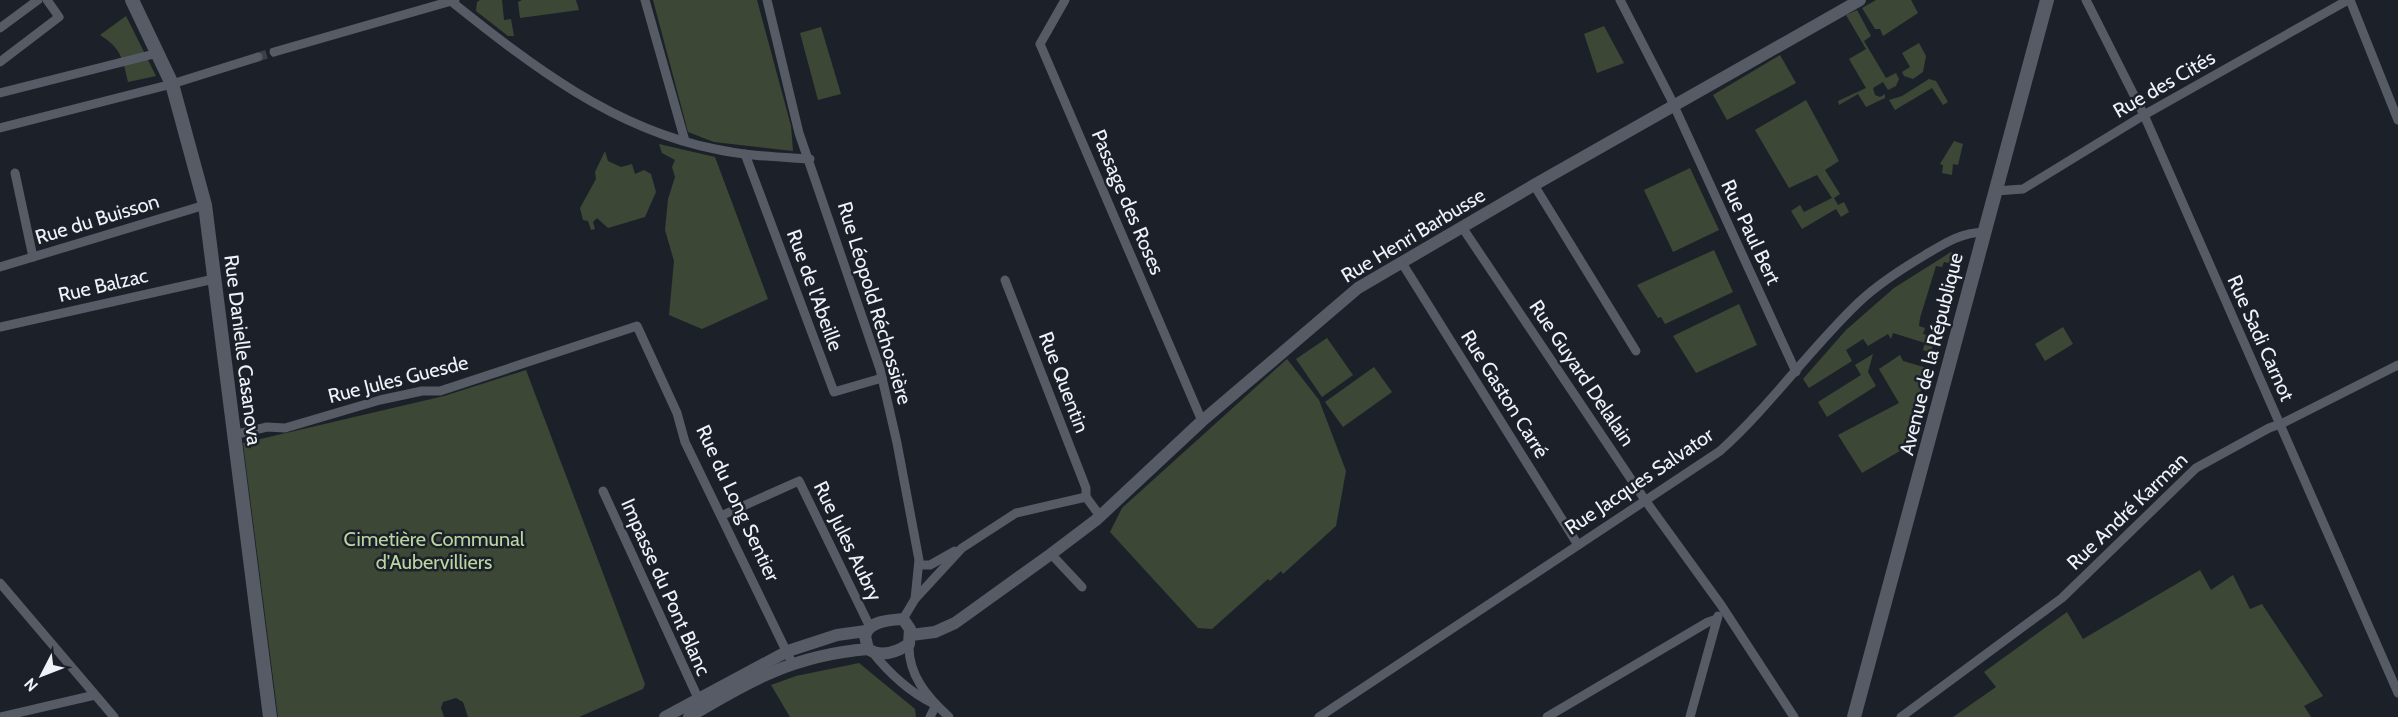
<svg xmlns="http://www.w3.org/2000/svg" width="2398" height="717" font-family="Cabin,sans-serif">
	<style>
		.green { fill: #3d4736 }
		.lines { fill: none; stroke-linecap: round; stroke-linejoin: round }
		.minor-tunnel { stroke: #3c4048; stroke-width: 9; stroke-dasharray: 9 4.5; stroke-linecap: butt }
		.minor { stroke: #565b65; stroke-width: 9 }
		.tertiary { stroke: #565b65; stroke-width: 12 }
		.secondary { stroke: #565b65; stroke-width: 14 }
		.labels { text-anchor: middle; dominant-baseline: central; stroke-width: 5; stroke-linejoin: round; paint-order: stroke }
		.street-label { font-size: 20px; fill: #eff2f8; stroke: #1c2129 }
		.park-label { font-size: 20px; fill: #b9d6a0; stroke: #1c2129 }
	</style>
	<rect width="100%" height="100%" fill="#1c2129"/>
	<!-- green -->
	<g class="green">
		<polygon points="480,0 502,0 504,20 511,19 514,36 508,36 476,11 477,2"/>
		<polygon points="522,0 576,0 579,10 520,18 518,2"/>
		<polygon points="653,0 757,0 791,126 793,151 714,142 688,132"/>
		<polygon points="1876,0 1911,0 1918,13 1883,36 1880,29 1875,29 1862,8"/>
		<polygon points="1857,10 1871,36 1864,41 1886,78 1896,73 1899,79 1896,86 1888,90 1883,82 1873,88 1875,95 1880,97 1885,94 1885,98 1866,107 1858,94 1839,105 1838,101 1866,88 1849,59 1866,49 1846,15"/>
		<path d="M126,16L156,76L128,82C123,59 121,48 100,35Z"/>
		<polygon points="1604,26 1624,63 1597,73 1584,34"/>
		<polygon points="821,27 841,94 818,100 800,33"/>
		<polygon points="1919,43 1926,56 1923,72 1913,79 1904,76 1902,72 1910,67 1902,53"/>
		<polygon points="1780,55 1796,83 1727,120 1713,95"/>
		<polygon points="1929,79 1936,81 1948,102 1943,105 1932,88 1895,110 1889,100 1902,96"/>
		<polygon points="1806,100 1839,161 1825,170 1840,194 1834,198 1838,205 1844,202 1849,212 1841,217 1836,209 1802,229 1791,211 1800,205 1804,212 1832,198 1817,175 1789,188 1755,130"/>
		<polygon points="1954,141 1963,144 1958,165 1953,164 1952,175 1942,173 1943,165 1940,164"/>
		<polygon points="659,144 715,157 768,299 702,329 669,315 674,261 665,230 668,199 675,177 672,167 675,160 662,153"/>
		<polygon points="605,151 608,161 621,167 632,164 635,174 644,170 651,174 656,192 645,217 608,228 597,218 593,222 595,229 591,230 588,221 583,220 580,208 596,179 595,172"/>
		<polygon points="1690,168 1719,230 1673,252 1644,190"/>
		<polygon points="1714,250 1733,292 1665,324 1661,317 1658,318 1637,285"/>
		<polygon points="1951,252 1957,256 1955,265 1944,262 1942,267 1936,266 1920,318 1919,326 1925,328 1923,334 1935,337 1931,353 1923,350 1925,343 1893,333 1891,339 1888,334 1868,346 1863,339 1846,350 1852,361 1809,388 1803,379 1846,330 1894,288"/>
		<polygon points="1739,304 1757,345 1696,373 1673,336"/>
		<polygon points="2063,327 2073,344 2045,361 2035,344"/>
		<polygon points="1327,338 1353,375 1322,397 1296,359"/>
		<polygon points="1873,354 1868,372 1876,386 1827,417 1818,402 1861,375 1855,365"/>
		<polygon points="1900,355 1903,361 1927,368 1905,448 1862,473 1838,435 1899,403 1879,369"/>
		<polygon points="1287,359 1319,400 1346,471 1336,526 1283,574 1281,571 1270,581 1268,579 1212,629 1198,628 1110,532 1122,508"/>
		<polygon points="1374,367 1392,392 1343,427 1325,402"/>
		<polygon points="526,370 645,684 643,689 579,717 468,717 463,702 456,698 443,702 441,708 444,717 278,717 243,443 444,396"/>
		<polygon points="2200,570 2211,590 2233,575 2250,609 2262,604 2323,696 2304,706 2311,717 1953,717 1996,687 1984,672 2067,612 2083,639"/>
		<polygon points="859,663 915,709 916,717 790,717 771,685 796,676"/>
	</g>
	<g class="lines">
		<!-- minor-tunnel -->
		<polyline class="minor-tunnel" points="258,57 274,52"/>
		<!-- minor -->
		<g class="minor">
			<polyline points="645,0 685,141"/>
			<polyline points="767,0 799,133 880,369 897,443 919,560 915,599 903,619"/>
			<polyline points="1065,0 1040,44 1202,421"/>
			<polyline points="1620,0 1670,97 1796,372"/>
			<polyline points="2086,0 2144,115 2398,693"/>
			<polyline points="2350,0 2398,120"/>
			<path d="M452,2C531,65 613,129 715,149C746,156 778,157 810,159"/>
			<polyline points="0,28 38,0"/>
			<polyline points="274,52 455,0"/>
			<polyline points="0,62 59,17 47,0"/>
			<polyline points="0,93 158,53"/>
			<polyline points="0,128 172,84 258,57"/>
			<polyline points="745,154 834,392 882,378"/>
			<polyline points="15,173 33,257"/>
			<polyline points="1534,185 1636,351"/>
			<polyline points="1996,191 2023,189 2144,115 2348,0"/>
			<polyline points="1462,227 1645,500 1721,605 1794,717"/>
			<polyline points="1402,263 1578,545"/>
			<polyline points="0,267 205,205"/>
			<polyline points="1005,280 1086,488 1086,497"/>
			<polyline points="0,327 214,279"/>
			<polyline points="233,435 267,427 285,428 380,400 422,391 440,391 637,326 677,413 685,442 792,663"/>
			<polyline points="603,491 698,698"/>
			<polyline points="1086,497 1100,516"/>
			<polyline points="723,515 799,481 870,627"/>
			<polyline points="1051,554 1082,587"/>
			<polyline points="919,565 930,565 955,551"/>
			<polyline points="0,583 114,717"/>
			<polyline points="915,599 962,548 1016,513 1086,497"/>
			<path d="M909,644C908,675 927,697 949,717"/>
			<path d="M873,653C890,674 908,691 932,703"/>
			<polyline points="0,717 95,695"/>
			<polyline points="930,717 936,705"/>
			<path d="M1319,717L1720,451C1770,406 1809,350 1858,303C1878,284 1902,269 1925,255C1945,243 1960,233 1984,232"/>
			<polyline points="1547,717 1708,622 1717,619"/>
			<polyline points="1690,717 1718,616"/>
			<polyline points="1901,717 2062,598 2196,468 2269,428 2283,423 2398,365"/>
		</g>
		<!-- tertiary -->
		<g class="tertiary">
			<path d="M903,619L910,629L909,644C897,652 881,658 868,649L865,636C868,621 890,620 903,619Z"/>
			<polyline points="911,635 935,632 955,623 1051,554 1096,520 1202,421 1358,288 1534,185 1860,0"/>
			<polyline points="665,717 788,651 837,635 866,631"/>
			<path d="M689,717C750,680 795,655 868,649"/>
		</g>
		<!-- secondary -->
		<g class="secondary">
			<polyline points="132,0 172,84 205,205 270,717"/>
			<polyline points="1854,717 2047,0"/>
		</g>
	</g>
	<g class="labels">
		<!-- street labels -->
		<g class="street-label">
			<text transform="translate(2164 84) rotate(-30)">Rue des Cités</text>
			<text transform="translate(1128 202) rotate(67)">Passage des Roses</text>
			<text transform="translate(97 219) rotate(-17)">Rue du Buisson</text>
			<text transform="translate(1751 232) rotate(65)">Rue Paul Bert</text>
			<text transform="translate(1413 235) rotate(-31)">Rue Henri Barbusse</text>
			<text transform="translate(103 285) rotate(-13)">Rue Balzac</text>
			<text transform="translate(815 290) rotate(70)">Rue de l'Abeille</text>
			<text transform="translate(875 303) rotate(73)">Rue Léopold Réchossière</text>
			<text transform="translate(2261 338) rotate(66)">Rue Sadi Carnot</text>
			<text transform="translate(243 350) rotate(83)">Rue Danielle Casanova</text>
			<text transform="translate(1931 354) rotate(-76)">Avenue de la République</text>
			<text transform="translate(1582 373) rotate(56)">Rue Guyard Delalain</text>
			<text transform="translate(398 379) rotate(-14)">Rue Jules Guesde</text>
			<text transform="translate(1064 382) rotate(69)">Rue Quentin</text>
			<text transform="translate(1505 394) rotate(58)">Rue Gaston Carré</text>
			<text transform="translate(1639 481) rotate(-34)">Rue Jacques Salvator</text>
			<text transform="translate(738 503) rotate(65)">Rue du Long Sentier</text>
			<text transform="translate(2127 511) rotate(-44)">Rue André Karman</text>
			<text transform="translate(848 541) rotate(64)">Rue Jules Aubry</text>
			<text transform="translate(666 587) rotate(66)">Impasse du Pont Blanc</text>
		</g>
		<!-- park labels -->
		<g class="park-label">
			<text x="434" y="539">Cimetière Communal<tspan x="434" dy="23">d'Aubervilliers</tspan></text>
		</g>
	</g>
	<!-- north arrow -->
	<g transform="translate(42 675) rotate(228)" stroke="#1c2129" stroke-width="4.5" paint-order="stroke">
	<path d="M0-4.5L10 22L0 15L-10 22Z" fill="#eff2f8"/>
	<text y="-9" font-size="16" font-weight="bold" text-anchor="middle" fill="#eff2f8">N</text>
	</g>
</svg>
